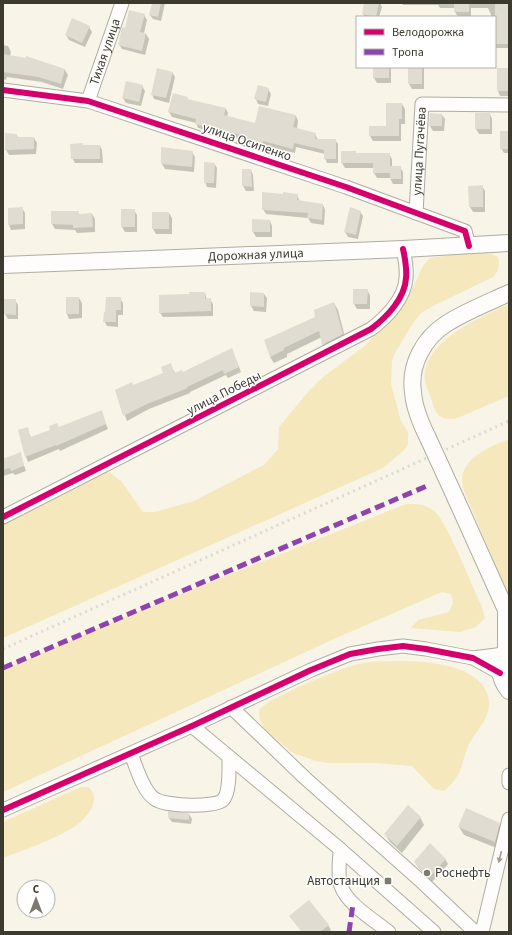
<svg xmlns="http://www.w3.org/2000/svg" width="512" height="935" font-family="'Source Sans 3',sans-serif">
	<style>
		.green { fill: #f5e8bc }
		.shadow { fill: #0003 }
		.building { fill: #e0dcd1 }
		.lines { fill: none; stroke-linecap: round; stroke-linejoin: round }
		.minor-casing { stroke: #afaca1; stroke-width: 15 }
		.major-casing { stroke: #afaca1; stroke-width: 18 }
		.minor { stroke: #fefdfb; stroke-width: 13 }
		.major { stroke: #fefdfb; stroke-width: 16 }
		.rail { stroke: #dbdad6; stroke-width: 3; stroke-dasharray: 2 4; stroke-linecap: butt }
		.major-bridge-casing { stroke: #afaca1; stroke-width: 18; stroke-linecap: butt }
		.major-bridge { stroke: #fefdfb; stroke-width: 16 }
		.quiet { stroke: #8e44ad; stroke-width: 5; stroke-dasharray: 10 5; stroke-linecap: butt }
		.cycleway-casing { stroke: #fff; stroke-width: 8 }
		.cycleway { stroke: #d6006c; stroke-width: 6 }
		.oneway { fill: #9d9b94 }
		.poi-dot { fill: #7e7a6f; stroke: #fff; stroke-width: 1.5 }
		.labels { text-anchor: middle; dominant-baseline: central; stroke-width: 3; stroke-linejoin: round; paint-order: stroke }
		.street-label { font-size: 13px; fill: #3c392e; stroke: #fff }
		.poi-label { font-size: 13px; fill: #3c392e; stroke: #fff; text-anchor: start }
	</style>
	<rect width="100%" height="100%" fill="#f8f4e7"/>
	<!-- green -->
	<g class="green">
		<path d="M486,253L492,254L498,257C500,266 499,271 493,277L433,306L421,313L413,323L396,351L392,360L391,384L401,421L408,432V444L404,450L383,468L3,638V516L108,471L121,481L143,512H155L194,501L264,465L278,449L279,427L307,393L323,377L366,345L407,295L414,285L423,266L430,258L458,254Z"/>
		<path d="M509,304V396L455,419C440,420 436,415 432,401C430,395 426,387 425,381C421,341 480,318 509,304Z"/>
		<path d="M509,439V597L464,491C454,461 487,448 509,439Z"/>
		<path d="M406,504C417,504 424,504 433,510C446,518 472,587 481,604L485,618L476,627L460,632L411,628L418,620L449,612L453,603L451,594L442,592L336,638L3,792V670L119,619Z"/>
		<path d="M393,661C421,661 469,662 485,689C488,694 490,701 489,707C487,722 476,731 469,744C464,754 463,768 456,778C453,783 448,787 444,791L434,789L412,766L374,763H328L316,761L293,753L265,730L260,720L259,710C269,697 341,668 359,664C370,661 382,662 393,661Z"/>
		<path d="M81,787H88C104,799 85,821 72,828C51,841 26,849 3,858V822Z"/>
	</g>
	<!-- shadow -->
	<g class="shadow">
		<polygon points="153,3 165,3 161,21 153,19 150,15"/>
		<polygon points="365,3 380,3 382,7 379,17 365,17 363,14"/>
		<polygon points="402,3 509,3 509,48 495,48 495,17 492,17 488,8 471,8 471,17 458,17 455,12 455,8 440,8 438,5 403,5"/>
		<polygon points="144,15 147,20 144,33 146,34 149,39 145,55 122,49 119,44 126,29"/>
		<polygon points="89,27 92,32 85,47 69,40 66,35"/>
		<polygon points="3,45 8,46 11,52 10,56 65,70 68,75 63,89 42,82 7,77 6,80 3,79"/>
		<polygon points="374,67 391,67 391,83 377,83 374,78"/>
		<polygon points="409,67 424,67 424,89 412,89 409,84"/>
		<polygon points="509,69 509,96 500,96 498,91"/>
		<polygon points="172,72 175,77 169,103 154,99 152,94"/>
		<polygon points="142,86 145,91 141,106 126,103 123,98"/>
		<polygon points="268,89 271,94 268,106 258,104 256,99"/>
		<polygon points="187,98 188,100 226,109 228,113 227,117 256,124 296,116 298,121 297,129 315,134 318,140 335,140 338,144 338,163 327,163 325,158 325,154 296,147 295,153 265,146 265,148 249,144 247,140 198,128 196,123 172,117 169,112"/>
		<polygon points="402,104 405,109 405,124 401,124 401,141 373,141 370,136 387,127"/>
		<polygon points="490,114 492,119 492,134 479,134 476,129"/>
		<polygon points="442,115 445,119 444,131 433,131 430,126"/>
		<polygon points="509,132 509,153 504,153 501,148"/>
		<polygon points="17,135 18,138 34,138 37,143 36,154 9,155 6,150"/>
		<polygon points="83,146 100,146 102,150 103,163 75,163 72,158"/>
		<polygon points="162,148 192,152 195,157 194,172 165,169 162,164"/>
		<polygon points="342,152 355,152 357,154 389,154 392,159 392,167 400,167 403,172 403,184 393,184 390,178 377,178 374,173 374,168 345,168 342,163"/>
		<polygon points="214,163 217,168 216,188 207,187 205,182"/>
		<polygon points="251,170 253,175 254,191 246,191 243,186"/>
		<polygon points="482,186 485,191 485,212 473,212 470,207"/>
		<polygon points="297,195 300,202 323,205 325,210 324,225 311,223 308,218 266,214 263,209"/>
		<polygon points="22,208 25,213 25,229 11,230 9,225"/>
		<polygon points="134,210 137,215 137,232 125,232 122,227"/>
		<polygon points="360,211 363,216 358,239 348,237 345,232"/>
		<polygon points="52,212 78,212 80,215 92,214 95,219 95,232 77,233 75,230 55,229 52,224"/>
		<polygon points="169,213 172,218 172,234 156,234 153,229"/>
		<polygon points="270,221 272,226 272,237 256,237 253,232"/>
		<polygon points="354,290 367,290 370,295 370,309 357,309 354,304"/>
		<polygon points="205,293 207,300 210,299 213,304 213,316 163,317 160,313"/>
		<polygon points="251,293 264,294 267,298 266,312 254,311 251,306"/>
		<polygon points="67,298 79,298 82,303 82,318 69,319 67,314"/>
		<polygon points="120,298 123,303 123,315 118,315 118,327 107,326 104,321"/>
		<polygon points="15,300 18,305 18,319 8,319 5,314"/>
		<polygon points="334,303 338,310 346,341 327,351 323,344 322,337 287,354 287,357 274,363 270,357"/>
		<polygon points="232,350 241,372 228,378 226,375 190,392 190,393 149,409 127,421 116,390 133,386 164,373 170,364 175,373 183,373"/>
		<polygon points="101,412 108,429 60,451 59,449 28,462 26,457 19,430 27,428 31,438"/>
		<polygon points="20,454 26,471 15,475 13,473 3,476 3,459"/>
		<polygon points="189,814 192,819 191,824 172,822 169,818"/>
		<polygon points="420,817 424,825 402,853 390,842 385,834"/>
		<polygon points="499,824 504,832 499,849 464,835 459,827"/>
		<polygon points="445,859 448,864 432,882 418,867 415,862"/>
		<polygon points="290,916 328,925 331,930 329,932 302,932"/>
	</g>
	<!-- building -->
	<g class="building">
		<polygon points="152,3 161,3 158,17 149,15"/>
		<polygon points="364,3 379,3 376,17 362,14"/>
		<rect x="454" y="3" width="15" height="9"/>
		<rect x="495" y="3" width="14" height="41"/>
		<polygon points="129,10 145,14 140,32 146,33 142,51 118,45 122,27 125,28"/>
		<polygon points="72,18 90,26 82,43 65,35"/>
		<polygon points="3,54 26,58 26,56 65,69 61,84 38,77 3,72"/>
		<rect x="373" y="67" width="16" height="11"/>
		<rect x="408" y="67" width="14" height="17"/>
		<polygon points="157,68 173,72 166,98 151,95"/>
		<rect x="497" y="68" width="12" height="23"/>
		<polygon points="126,81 143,85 139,102 122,98"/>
		<polygon points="258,85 269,88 266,102 254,99"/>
		<polygon points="173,93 188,97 187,99 226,108 224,115 255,123 259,106 296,115 293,127 316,133 315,139 336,139 336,159 324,159 324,150 294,143 293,149 263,141 262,144 245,139 246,136 195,124 196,119 168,112"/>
		<polygon points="386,103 402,103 402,119 399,119 399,136 369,136 369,126 386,126"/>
		<polygon points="430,113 442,114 442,126 429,126"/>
		<rect x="475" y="113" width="15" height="16"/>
		<rect x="500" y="131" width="9" height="18"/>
		<polygon points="5,133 17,134 17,137 34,137 34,149 5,150"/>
		<polygon points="83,143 83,145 100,145 100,159 71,159 70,144"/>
		<polygon points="161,147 193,151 192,167 161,164"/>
		<polygon points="341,151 356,151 356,153 390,153 390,166 401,166 401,179 390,179 390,173 373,173 373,163 341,163"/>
		<polygon points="204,162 215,163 214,183 204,183"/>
		<polygon points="242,169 251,169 252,187 242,186"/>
		<polygon points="483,185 483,207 469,207 468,186"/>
		<polygon points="262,192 283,194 283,192 298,194 297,200 323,204 322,220 307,218 308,213 262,210"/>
		<polygon points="23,207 23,224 8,225 8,208"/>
		<polygon points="350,207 361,211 356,235 344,232"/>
		<rect x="121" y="209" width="14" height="18"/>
		<polygon points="51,211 79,211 79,214 92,213 93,227 73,228 73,225 51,224"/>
		<rect x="152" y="212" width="17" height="17"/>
		<polygon points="252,219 270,220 270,232 252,232"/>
		<polygon points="353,289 368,289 367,304 353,304"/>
		<polygon points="189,292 205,292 205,299 211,298 211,311 159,313 159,295 189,294"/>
		<polygon points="250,292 264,293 264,307 250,306"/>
		<rect x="66" y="297" width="13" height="17"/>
		<polygon points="106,297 121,297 121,310 116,310 116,322 103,322 104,312 105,312"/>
		<polygon points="4,299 16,299 16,315 4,314"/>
		<polygon points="334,302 343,334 322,345 319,331 284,348 284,350 270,357 264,340 315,317 314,310"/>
		<polygon points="232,348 239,367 224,374 223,370 187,387 188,388 147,404 123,416 115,390 132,382 133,385 163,373 161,367 171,363 174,373 182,370 183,372"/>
		<polygon points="102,410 106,424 56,446 56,445 25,457 18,430 28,427 30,437 50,430 49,426 57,423 59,427"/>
		<polygon points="21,452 24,466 11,471 10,468 3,470 3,459"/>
		<polygon points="408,805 421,817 397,846 384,834"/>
		<polygon points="466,808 500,823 495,842 458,827"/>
		<polygon points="168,811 189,813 189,820 168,818"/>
		<polygon points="430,843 446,859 429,878 414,862"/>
		<polygon points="309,900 329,925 320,932 302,932 289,916"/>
	</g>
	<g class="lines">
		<defs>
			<g id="minor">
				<polyline points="3,90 88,101 346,187 465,231 469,246"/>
				<path id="s1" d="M88,101L122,3"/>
				<path id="s2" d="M416,213L422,104L509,105"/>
				<path d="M3,517L371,329C387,317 405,298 406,278C407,268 405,258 403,249"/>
				<polyline points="473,658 504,654"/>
				<polyline points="231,707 305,778 423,883 475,932"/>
				<polyline points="192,726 340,849 434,932"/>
				<path d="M131,754C136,766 143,792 155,799C164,806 214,808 223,800C230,793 229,768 229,758"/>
				<polyline points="509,775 509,783"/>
				<polyline points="3,810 192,726 311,670 350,654 378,649 403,646 426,649 473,658 500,673"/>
				<path d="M340,849C340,860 337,875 341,886C347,904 374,920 389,932"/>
				<polyline points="482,932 509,819"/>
			</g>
			<g id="major">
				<path id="s3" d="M3,265L403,249L509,243"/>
				<path d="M428,438C421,424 414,407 413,392C409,365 424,338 446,324C464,312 490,302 509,293"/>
				<polyline points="456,499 506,610 509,614"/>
				<polyline points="506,610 506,650"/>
				<path d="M509,647C496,659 498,678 509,691"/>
			</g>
		</defs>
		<!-- minor casing -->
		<use href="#minor" class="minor-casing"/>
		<!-- major casing -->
		<use href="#major" class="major-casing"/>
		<!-- minor -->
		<use href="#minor" class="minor"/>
		<!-- major -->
		<use href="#major" class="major"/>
		<!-- rail -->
		<polyline class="rail" points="3,649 509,421"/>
		<defs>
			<polyline id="major-bridge" points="428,438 456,499"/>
		</defs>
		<!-- major-bridge casing -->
		<use href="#major-bridge" class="major-bridge-casing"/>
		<!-- major-bridge -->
		<use href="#major-bridge" class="major-bridge"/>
		<!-- quiet -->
		<g class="quiet">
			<polyline points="3,668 429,485"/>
			<polyline points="349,932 353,904"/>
		</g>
		<defs>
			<g id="cycleway">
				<polyline points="3,90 88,101 346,187 465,231 469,246"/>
				<path d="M3,517L371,329C387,317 405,298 406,278C407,268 405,258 403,249"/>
				<polyline points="3,810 192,726 311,670 350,654 378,649 403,646 426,649 473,658 500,673"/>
			</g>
		</defs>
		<!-- cycleway casing -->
		<use href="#cycleway" class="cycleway-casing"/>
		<!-- cycleway -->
		<use href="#cycleway" class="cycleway"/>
	</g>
	<!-- one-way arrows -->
	<defs><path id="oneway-solid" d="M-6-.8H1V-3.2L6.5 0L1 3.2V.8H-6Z"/></defs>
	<use class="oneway" href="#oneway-solid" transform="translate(500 857) rotate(103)"/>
	<!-- markers -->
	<g class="poi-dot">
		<circle cx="427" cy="873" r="4"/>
		<rect x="384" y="877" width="8" height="8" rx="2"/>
	</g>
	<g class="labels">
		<!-- street labels -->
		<g class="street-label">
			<text stroke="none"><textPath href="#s1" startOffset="52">Тихая улица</textPath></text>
			<text transform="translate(247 142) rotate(19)">улица Осипенко</text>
			<text stroke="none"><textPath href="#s2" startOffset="62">улица Пугачёва</textPath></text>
			<text stroke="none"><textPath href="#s3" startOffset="253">Дорожная улица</textPath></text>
			<text transform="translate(224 393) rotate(-27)">улица Победы</text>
		</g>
		<!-- poi labels -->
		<g class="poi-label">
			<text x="435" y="873">Роснефть</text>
			<text x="380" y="881" text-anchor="end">Автостанция</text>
		</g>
	</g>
	<!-- border -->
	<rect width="512" height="935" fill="none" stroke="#3c392e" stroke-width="8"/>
	<!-- legend -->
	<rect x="356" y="16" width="140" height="52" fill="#ffffff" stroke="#b1b0ab"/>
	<rect x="364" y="29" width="20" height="6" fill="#d6006c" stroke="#b1b0ab"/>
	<text x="392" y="36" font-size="12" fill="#3c392e">Велодорожка</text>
	<rect x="364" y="49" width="20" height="6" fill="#8e44ad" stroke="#b1b0ab"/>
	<text x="392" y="56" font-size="12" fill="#3c392e">Тропа</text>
	<!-- north arrow -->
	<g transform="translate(36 899)"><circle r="19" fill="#ffffff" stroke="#b1b0ab"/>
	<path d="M0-3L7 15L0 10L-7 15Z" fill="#7e7a6f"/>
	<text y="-6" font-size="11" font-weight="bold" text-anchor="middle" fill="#3c392e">С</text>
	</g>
</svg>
